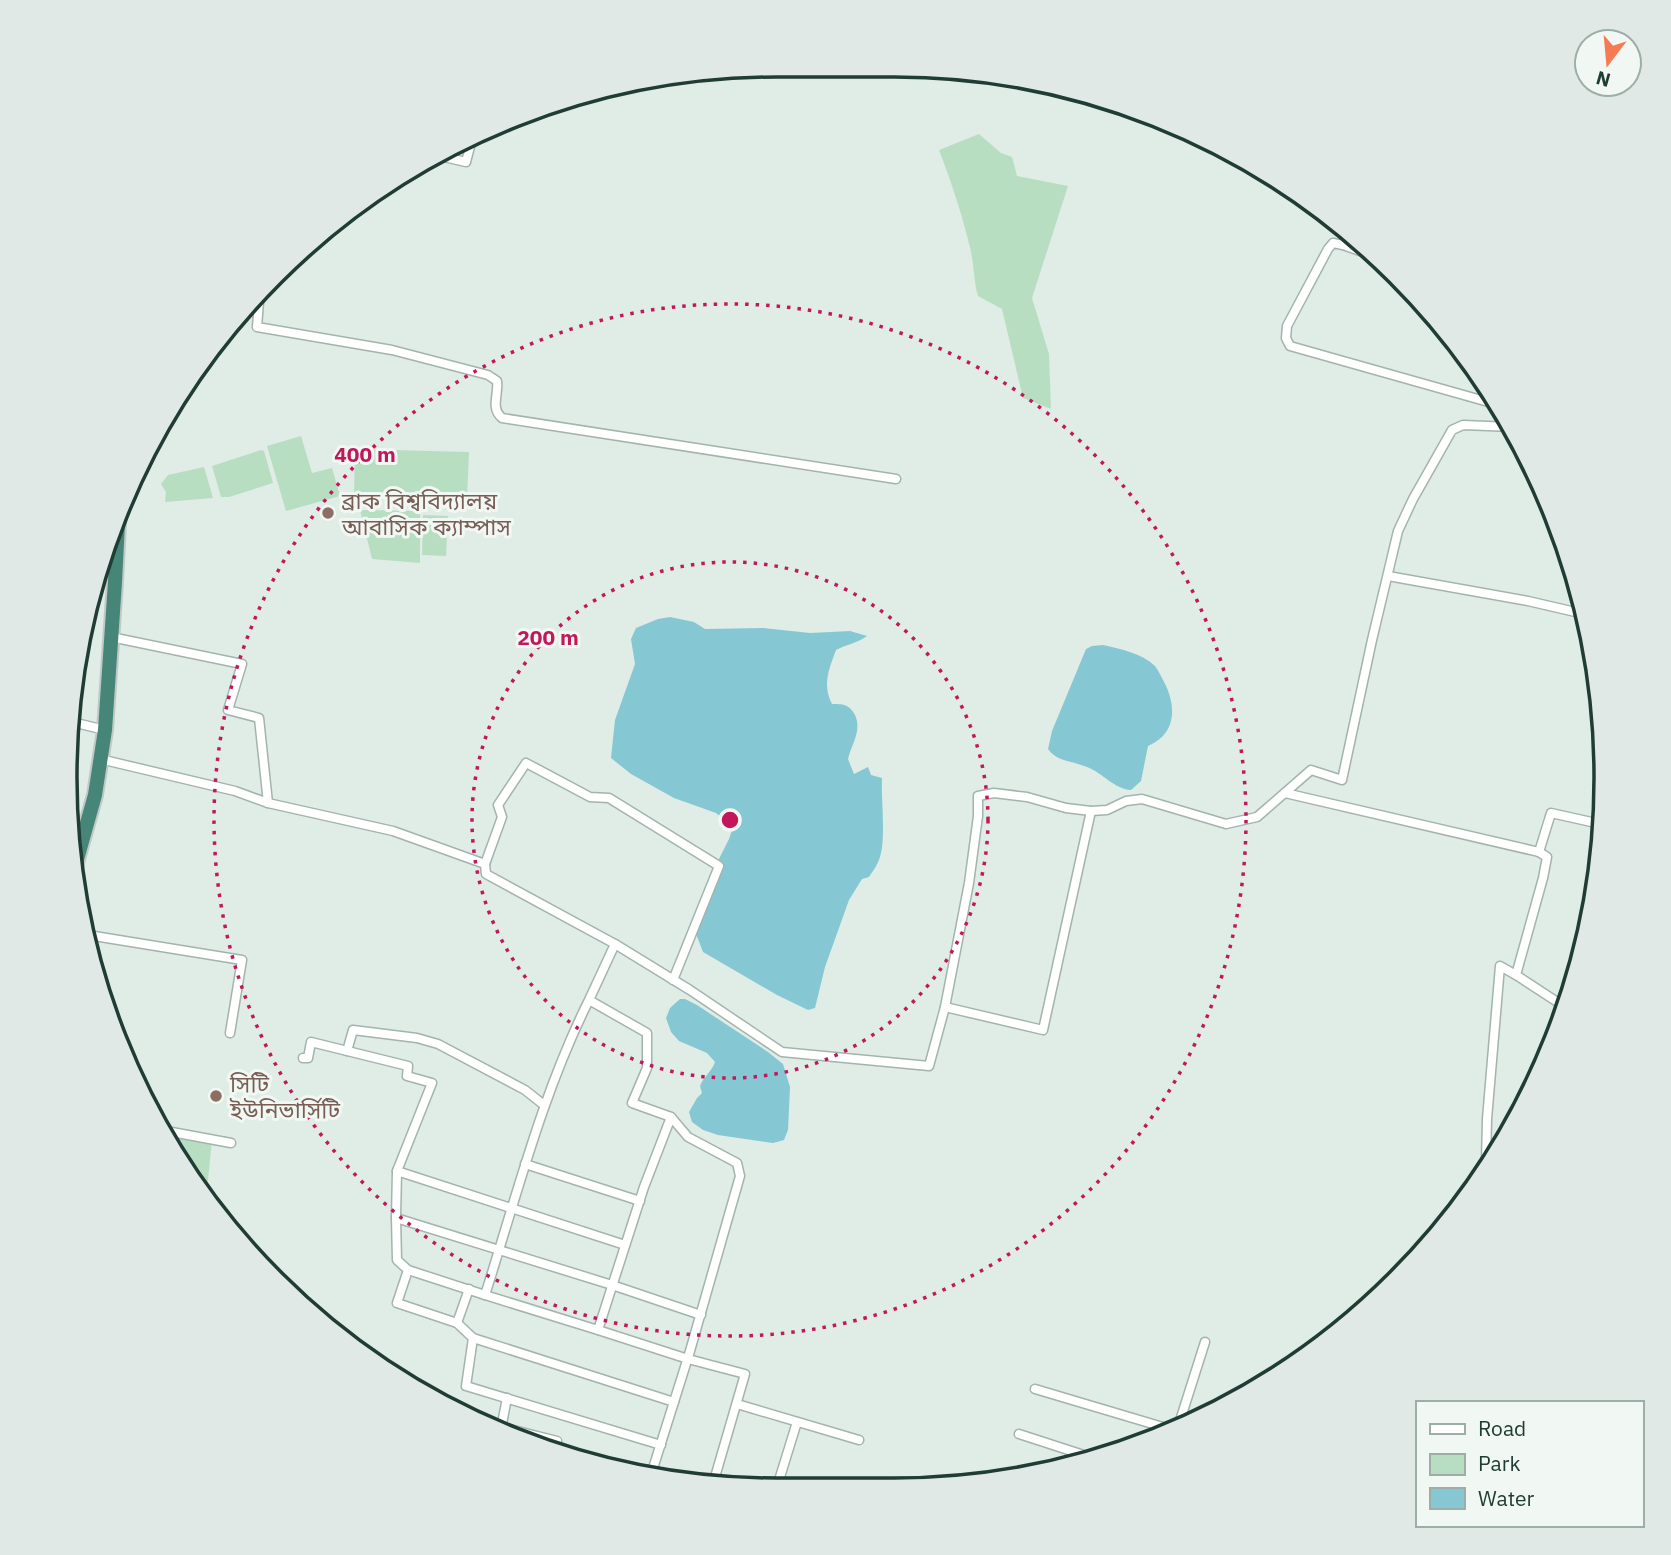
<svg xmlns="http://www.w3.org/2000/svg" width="1671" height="1555" font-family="'IBM Plex Sans','Noto Sans Bengali',sans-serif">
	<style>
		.green { fill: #b8dec2 }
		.water { fill: #85c8d3 }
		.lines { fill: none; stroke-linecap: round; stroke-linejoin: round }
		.minor-casing { stroke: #a3b4ad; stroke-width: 11 }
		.trunk-casing { stroke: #c1c9c6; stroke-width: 18 }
		.minor { stroke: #fff; stroke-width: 8 }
		.trunk { stroke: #468678; stroke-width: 14 }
		.ring { fill: none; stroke: #c2185b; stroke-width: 3.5; stroke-dasharray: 3.5 7 }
		.education-dot { fill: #8d6e63; stroke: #f1f8f4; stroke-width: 2.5 }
		.labels { text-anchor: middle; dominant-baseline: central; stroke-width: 6; stroke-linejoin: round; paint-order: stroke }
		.education-label { font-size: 23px; fill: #785e54; stroke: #f1f8f4; text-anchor: start }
		.rim { fill: none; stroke: #203d35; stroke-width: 3.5 }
		.centre { fill: #c2185b; stroke: #f1f8f4; stroke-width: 3.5 }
		.ring-label { font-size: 21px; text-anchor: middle; font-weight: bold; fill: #c2185b; stroke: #f1f8f4; stroke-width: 6; stroke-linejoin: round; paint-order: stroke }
	</style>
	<rect width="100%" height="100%" fill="#e0ece6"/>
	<!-- green -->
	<g class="green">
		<path d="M979,134L1001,153L1012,157L1017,176L1068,186L1032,298L1049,354L1051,409L1023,398L1002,309L978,296C974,282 974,267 971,252C963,217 952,184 939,150Z"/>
		<polygon points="301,436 312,473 332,468 340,496 286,511 267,446"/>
		<polygon points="355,449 469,452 467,498 354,495"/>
		<polygon points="261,450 264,451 273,483 229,497 221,497 212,466"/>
		<polygon points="204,467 213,498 165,502 166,492 161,484 168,475"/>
		<polygon points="360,510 420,511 420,563 372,559"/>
		<polygon points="423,515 448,516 446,556 422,555"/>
		<polygon points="165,1136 212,1140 206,1200 185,1173"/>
	</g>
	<!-- water -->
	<g class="water">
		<path d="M670,617L694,622L705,629L763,628L810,633L850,631L867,636C860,642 845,645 836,650C829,669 822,685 832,704C843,704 849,704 855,715C862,731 852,743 848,759L854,774L868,767L871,775L882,778C881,800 886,838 880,857C878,864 873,871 869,877L862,879L849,900L825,967L815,1008L808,1010L777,995L703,952L696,934L716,865L729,839L733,827L716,813L674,798L631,774L611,758L615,720L635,664L631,639L636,628L658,619Z"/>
		<path d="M1103,645C1121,649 1141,653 1155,666C1158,670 1161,676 1163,680C1177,705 1177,734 1148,746L1141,781L1131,790C1114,789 1103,773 1087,767C1073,761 1057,762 1048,749L1052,731L1086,649L1092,646Z"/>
		<path d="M680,999H685L697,1005L768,1052L783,1064L790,1087L788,1130L784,1140L773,1143L718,1135L703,1130L692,1122L689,1112L697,1098L702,1093L700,1086C704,1076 712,1071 715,1062L707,1053L679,1041L671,1032L666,1018L670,1008Z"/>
	</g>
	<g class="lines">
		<defs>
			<g id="minor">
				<polyline points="435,155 466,162 473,135"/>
				<polyline points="1349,232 1343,245 1374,256"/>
				<polyline points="1343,245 1333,243 1328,249 1287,326 1286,338 1290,346 1499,405"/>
				<path d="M260,290L257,327L392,350L488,375L497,381C499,394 490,408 502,418L896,479"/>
				<polyline points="1499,426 1504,412"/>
				<polyline points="1388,576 1528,601 1584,614"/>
				<polyline points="111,637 242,664 228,710 259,718 268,803"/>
				<polyline points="68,721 105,730"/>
				<polyline points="100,759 235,791 268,803 393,831 485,864 486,874 615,944 690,990 782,1052 929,1066 945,1007 969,883 978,816 978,796 994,793 1027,797 1066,808 1091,811 1107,810 1126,801 1142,799 1226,824 1257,817 1311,770 1342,780 1372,640 1398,531 1413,499 1452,430 1463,425 1513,427"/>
				<polyline points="1285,793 1539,852 1547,857 1543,878 1516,975 1565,1007"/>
				<polyline points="1539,852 1551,813 1605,825"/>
				<polyline points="485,864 502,817 498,805 526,763 590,797 609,798 719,866 673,980"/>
				<polyline points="88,935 242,960 230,1033"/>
				<path d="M589,1000C542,1094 517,1195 485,1295L598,1330L644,1187L671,1117L632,1103L647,1068V1033L589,1000L615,944"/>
				<polyline points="945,1007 1043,1030 1091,811"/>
				<polyline points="347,1051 353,1030 417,1038 438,1044 525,1090 544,1105"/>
				<polyline points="303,1058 308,1058 311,1042 408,1066 407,1076 432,1083 397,1171 396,1218 397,1260 408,1270 485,1295"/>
				<polyline points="161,1130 231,1143"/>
				<polyline points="1490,1162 1486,1162 1487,1119 1500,966 1516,975"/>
				<polyline points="525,1164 640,1201"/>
				<polyline points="397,1171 625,1245"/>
				<polyline points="396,1218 612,1285 701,1315"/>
				<polyline points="408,1270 397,1303 457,1323 473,1338"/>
				<polyline points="457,1323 469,1289"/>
				<polyline points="598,1330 688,1359 745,1374 713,1484"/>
				<polyline points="1035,1389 1173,1430"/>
				<polyline points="737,1404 859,1440"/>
				<polyline points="501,1427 557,1441 554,1451"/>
				<polyline points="1178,1427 1205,1342"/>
				<polyline points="500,1434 507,1398"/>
				<polyline points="1019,1434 1096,1459"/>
				<polyline points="661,1445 466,1386 473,1338 674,1402"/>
				<polyline points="650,1478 690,1351 740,1176 737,1163 688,1137 671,1117"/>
				<polyline points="776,1490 797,1422"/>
			</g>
			<polyline id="trunk" points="72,877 95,795 105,730 115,582 118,523"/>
		</defs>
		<!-- minor casing -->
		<use href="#minor" class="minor-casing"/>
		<!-- trunk casing -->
		<use href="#trunk" class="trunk-casing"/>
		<!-- minor -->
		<use href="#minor" class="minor"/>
		<!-- trunk -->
		<use href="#trunk" class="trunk"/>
	</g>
	<!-- distance rings -->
	<g class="ring">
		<circle cx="730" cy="820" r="258"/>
		<circle cx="730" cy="820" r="516"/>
	</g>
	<!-- markers -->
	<g class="education-dot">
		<circle cx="328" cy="513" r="7"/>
		<circle cx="216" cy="1096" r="7"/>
	</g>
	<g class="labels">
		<!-- education labels -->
		<g class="education-label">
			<text x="342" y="500">ব্রাক বিশ্ববিদ্যালয়<tspan x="342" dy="26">আবাসিক ক্যাম্পাস</tspan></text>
			<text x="230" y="1083">সিটি<tspan x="230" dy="26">ইউনিভার্সিটি</tspan></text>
		</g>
	</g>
	<!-- crop -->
	<path d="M0 0H1671V1555H0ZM777 77H894A700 700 0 0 1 1594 777V778A700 700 0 0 1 894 1478H777A700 700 0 0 1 77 778V777A700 700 0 0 1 777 77Z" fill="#e0e9e5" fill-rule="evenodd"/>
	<path class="rim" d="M777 77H894A700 700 0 0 1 1594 777V778A700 700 0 0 1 894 1478H777A700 700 0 0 1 77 778V777A700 700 0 0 1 777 77Z"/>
	<circle cx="730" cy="820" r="10" class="centre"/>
	<g class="ring-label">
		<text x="365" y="462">400 m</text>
		<text x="548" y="645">200 m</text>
	</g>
	<!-- legend -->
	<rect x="1416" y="1401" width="228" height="126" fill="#f1f8f4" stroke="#9dada8" stroke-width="2"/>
	<rect x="1430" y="1424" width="35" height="10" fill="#ffffff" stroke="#9dada8" stroke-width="2"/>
	<text x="1478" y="1436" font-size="21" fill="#203d35">Road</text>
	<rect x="1430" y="1454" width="35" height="21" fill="#b8dec2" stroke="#9dada8" stroke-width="2"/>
	<text x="1478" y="1471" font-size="21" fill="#203d35">Park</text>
	<rect x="1430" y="1488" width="35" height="21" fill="#85c8d3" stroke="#9dada8" stroke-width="2"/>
	<text x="1478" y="1506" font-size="21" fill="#203d35">Water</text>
	<!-- north arrow -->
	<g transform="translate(1608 63) rotate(196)"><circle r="33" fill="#f1f8f4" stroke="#9dada8" stroke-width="2"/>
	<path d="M0-5L12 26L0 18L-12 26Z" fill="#f87a52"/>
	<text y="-10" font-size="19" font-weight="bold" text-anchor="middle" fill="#203d35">N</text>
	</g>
</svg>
